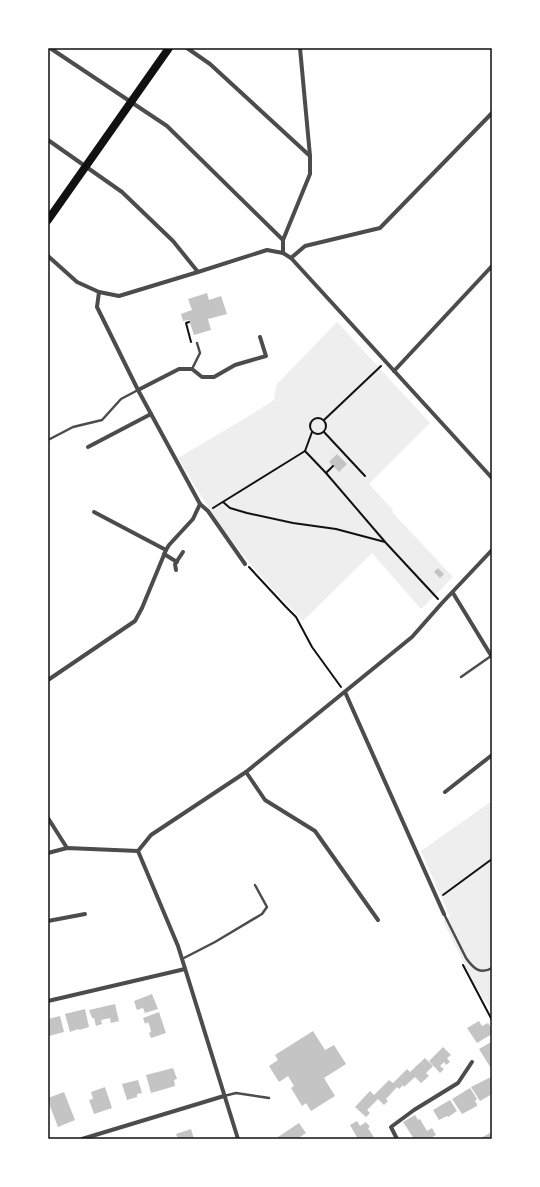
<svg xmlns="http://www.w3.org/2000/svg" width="540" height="1187" font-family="Mulish,sans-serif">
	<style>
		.green { fill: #eee }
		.building { fill: #c4c4c4 }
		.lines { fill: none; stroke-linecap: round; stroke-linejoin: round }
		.path { stroke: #111; stroke-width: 2 }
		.service { stroke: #4c4c4c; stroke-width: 2.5 }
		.minor { stroke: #4c4c4c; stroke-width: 4 }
		.secondary { stroke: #111; stroke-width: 8 }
		.neatline { fill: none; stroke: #111; stroke-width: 1.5 }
	</style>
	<rect width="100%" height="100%" fill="#fff"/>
	<!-- green -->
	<g class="green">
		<path d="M338,321V323L430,423L369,484L393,510L392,512L453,577L421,609L372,553L303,621C283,600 263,580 245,557C220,527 198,492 178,458L244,419L274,400L276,386L278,383Z"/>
		<polygon points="492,801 492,1012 475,985 443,921 450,917 421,851"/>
	</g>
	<!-- building -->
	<g class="building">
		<polygon points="207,293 209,300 221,296 227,314 208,319 211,330 194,335 189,320 183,321 181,314 192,310 188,299"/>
		<polygon points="337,454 347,464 339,472 329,462"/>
		<polygon points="438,568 444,574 440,578 434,572"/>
		<polygon points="152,994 158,1009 145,1013 143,1008 137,1010 134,1001"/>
		<polygon points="115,1004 119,1021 111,1023 110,1018 101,1020 102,1024 96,1026 94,1018 92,1018 89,1010"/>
		<polygon points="85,1009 89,1027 79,1030 78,1029 70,1032 65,1014"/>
		<polygon points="159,1012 166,1033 151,1038 149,1033 151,1032 150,1027 148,1022 145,1024 143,1018"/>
		<polygon points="60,1016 64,1032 49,1036 48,1031 48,1019"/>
		<polygon points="479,1021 482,1026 488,1023 492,1029 492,1034 477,1043 467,1028"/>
		<polygon points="313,1031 325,1050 334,1045 346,1064 324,1078 335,1096 311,1111 306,1103 302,1106 291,1088 294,1086 288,1076 279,1082 269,1066 278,1060 275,1055"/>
		<polygon points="491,1042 492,1043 492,1070 479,1049"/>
		<polygon points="443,1047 451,1055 447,1058 450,1062 446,1065 444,1062 440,1066 444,1069 440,1073 429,1061"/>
		<polygon points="425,1058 433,1066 426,1073 429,1076 421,1083 415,1077 404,1087 403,1085 399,1089 397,1087 386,1099 388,1101 384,1105 378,1099 367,1110 370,1113 366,1117 355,1107 370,1091 374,1095 389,1080 393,1083 407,1069 410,1072"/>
		<polygon points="173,1068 177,1079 174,1080 175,1086 151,1093 146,1075"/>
		<polygon points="491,1077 492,1079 492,1094 480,1101 471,1087"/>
		<polygon points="138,1080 142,1093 137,1094 137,1097 127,1100 122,1084"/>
		<polygon points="105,1087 112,1108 94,1114 89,1100 93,1099 91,1092"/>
		<polygon points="470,1088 477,1099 475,1101 477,1104 477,1106 462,1114 452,1099"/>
		<polygon points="64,1092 75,1120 58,1127 48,1101 48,1098"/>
		<polygon points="450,1100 457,1111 448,1117 447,1116 439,1120 433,1110"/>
		<polygon points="415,1115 418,1120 420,1119 427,1131 432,1128 436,1135 429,1139 414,1139 403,1122"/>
		<polygon points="357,1121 360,1126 366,1122 370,1127 368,1128 375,1139 358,1139 350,1125"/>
		<polygon points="299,1123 306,1133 297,1139 275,1139"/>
		<polygon points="191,1129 194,1139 178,1139 176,1134"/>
		<polygon points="490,1133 492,1139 479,1139"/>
	</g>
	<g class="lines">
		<!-- path -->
		<g class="path">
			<polyline points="189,322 186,323 191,342"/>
			<circle cx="318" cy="426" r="8"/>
			<polyline points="324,420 381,366"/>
			<polyline points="324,432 365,476"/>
			<polyline points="305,451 326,473 386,543 438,599"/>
			<polyline points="326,473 333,466"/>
			<polyline points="223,502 230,508 247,513 293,523 336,529 385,542"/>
			<polyline points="213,508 305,451 312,432"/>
			<polyline points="249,567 286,607 296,617 312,647 341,687"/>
			<polyline points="443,895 492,859"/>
			<polyline points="463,965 492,1020"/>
		</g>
		<!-- service -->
		<g class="service">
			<polyline points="192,369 200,353 197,343"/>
			<polyline points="48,440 73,427 102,420 121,399 138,390"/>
			<polyline points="461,677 491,656"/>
			<path d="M444,914L466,958C473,968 480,975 492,968"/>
			<polyline points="182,959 215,942 262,914 267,907 255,885"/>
			<polyline points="224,1096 236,1093 269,1098"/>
		</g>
		<!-- minor -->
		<g class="minor">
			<polyline points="50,48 167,126 283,240"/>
			<polyline points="187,48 210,64 310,156"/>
			<polyline points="48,140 122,192 173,241 198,272"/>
			<polyline points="283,253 283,240 310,174 310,156 300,48"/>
			<polyline points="48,256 77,282 99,292 119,296 198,272 267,250 283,253 291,258 492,478"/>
			<polyline points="291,258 305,246 380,228 492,113"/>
			<polyline points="99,292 97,307 138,390 200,504 208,511 245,564"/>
			<polyline points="394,371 492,266"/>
			<polyline points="138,390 179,369 192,369 202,377 214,377 235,365 266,356 260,337"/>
			<polyline points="88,447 151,414"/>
			<polyline points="94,512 166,550"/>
			<polyline points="164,554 177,562"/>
			<polyline points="176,570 175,564 183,552"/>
			<polyline points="453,593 492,657"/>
			<polyline points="48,680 135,621 142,608 166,550 169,545 193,519 200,504"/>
			<polyline points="345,692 444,914"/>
			<polyline points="246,772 265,800 315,831 378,920"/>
			<polyline points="445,792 492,755"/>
			<polyline points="48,818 67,848"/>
			<polyline points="138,851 151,835 246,772 412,637 442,603 492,550"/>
			<polyline points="138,851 178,946 238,1139"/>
			<polyline points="48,853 67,848 138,851"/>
			<polyline points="48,921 85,914"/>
			<polyline points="48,1001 185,969"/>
			<polyline points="82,1139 224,1096"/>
			<polyline points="397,1139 391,1127 414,1110 458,1083 472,1062"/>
		</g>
		<!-- secondary -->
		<polyline class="secondary" points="48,220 169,48"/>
	</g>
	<!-- border -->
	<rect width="540" height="1187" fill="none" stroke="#ffffff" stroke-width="98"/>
	<rect x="49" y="49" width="442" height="1089" class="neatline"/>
</svg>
